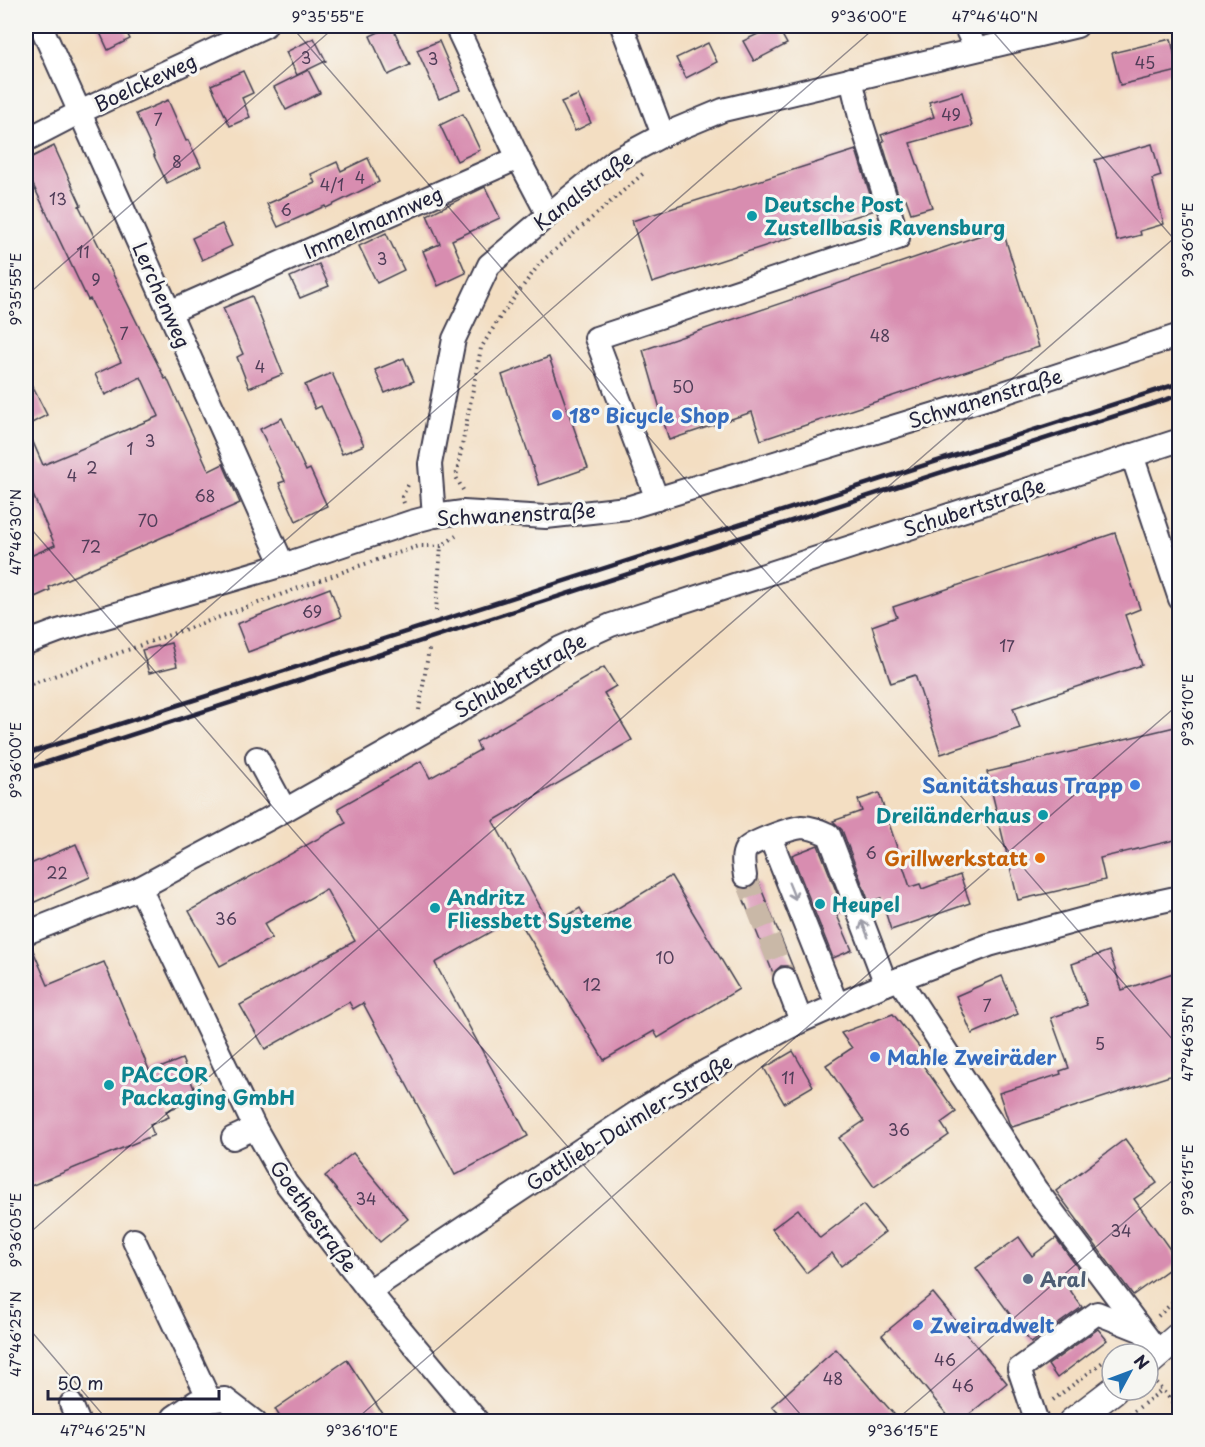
<svg xmlns="http://www.w3.org/2000/svg" width="1205" height="1447" font-family="'Playpen Sans',sans-serif">
	<style>
		.building { fill: #d88db0 }
		.lines { fill: none; stroke-linecap: round; stroke-linejoin: round }
		.minor-tunnel { stroke: #c9b8a7; stroke-width: 22; stroke-dasharray: 22 11; stroke-linecap: butt }
		.minor-casing { stroke: #413e4f; stroke-width: 26 }
		.major-casing { stroke: #413e4f; stroke-width: 30 }
		.path { stroke: #413e4f; stroke-width: 4; stroke-dasharray: 1.5 4.5; stroke-linecap: butt }
		.minor { stroke: #fff; stroke-width: 22 }
		.major { stroke: #fff; stroke-width: 27 }
		.rail { stroke: #22223b; stroke-width: 4.5 }
		.oneway { stroke: #9c9ca7 }
		.ticks { fill: none; stroke: #22223b; stroke-width: 1.5; stroke-opacity: 0.45 }
		.culture-dot { fill: #0f9aa8; stroke: #f6f6f2; stroke-width: 2 }
		.shop-dot { fill: #3f7fe0; stroke: #f6f6f2; stroke-width: 2 }
		.food-dot { fill: #e8710a; stroke: #f6f6f2; stroke-width: 2 }
		.service-dot { fill: #5c6f8a; stroke: #f6f6f2; stroke-width: 2 }
		.labels { text-anchor: middle; dominant-baseline: central; stroke-width: 6; stroke-linejoin: round; paint-order: stroke }
		.number-label { font-size: 16px; fill: #503d58 }
		.street-label { font-size: 20px; fill: #22223b; stroke: #f6f6f2 }
		.culture-label { font-size: 20px; font-weight: bold; fill: #0d838f; stroke: #f6f6f2; text-anchor: start }
		.shop-label { font-size: 20px; font-weight: bold; fill: #366cbe; stroke: #f6f6f2; text-anchor: start }
		.food-label { font-size: 20px; font-weight: bold; fill: #c56008; stroke: #f6f6f2; text-anchor: end }
		.service-label { font-size: 20px; font-weight: bold; fill: #4e5e75; stroke: #f6f6f2; text-anchor: start }
		.neatline { fill: none; stroke: #22223b; stroke-width: 2 }
		.ticks-label { font-size: 15px; text-anchor: middle; fill: #22223b }
	</style>
	<rect width="100%" height="100%" fill="#f6f6f2"/>
	<filter id="ink" filterUnits="userSpaceOnUse"><feTurbulence type="fractalNoise" baseFrequency=".0167" numOctaves="2"/><feDisplacementMap in="SourceGraphic" scale="12" xChannelSelector="R" yChannelSelector="G"/><feConvolveMatrix kernelMatrix="1 2 1 2 8 2 1 2 1" color-interpolation-filters="sRGB"/></filter>
	<filter id="wash" filterUnits="userSpaceOnUse"><feTurbulence type="fractalNoise" baseFrequency=".008" numOctaves="4" result="noise"/><feDisplacementMap in="SourceGraphic" scale="24" xChannelSelector="R" yChannelSelector="G"/><feGaussianBlur stdDeviation="1.35" result="paint"/><feColorMatrix in="noise" values="0 0 0 0 0 0 0 0 0 0 0 0 0 0 0 0 0 1.4 0 .05"/><feComposite in="paint" operator="in"/></filter>
	<g filter="url(#wash)">
		<rect width="100%" height="100%" fill="#f3dec2"/>
		<g id="blocks">
			<!-- building -->
			<g class="building">
				<polygon points="97,26 123,26 130,39 108,50"/>
				<polygon points="392,26 410,65 388,75 370,36"/>
				<polygon points="775,26 777,26 787,44 754,61 743,41"/>
				<polygon points="314,38 326,61 297,75 286,52"/>
				<polygon points="1171,39 1178,71 1120,85 1112,53"/>
				<polygon points="439,41 460,90 439,99 417,50"/>
				<polygon points="708,43 717,62 686,78 676,58"/>
				<polygon points="308,70 320,93 286,110 274,87"/>
				<polygon points="243,71 253,93 242,98 250,117 230,126 211,85"/>
				<polygon points="962,92 972,126 910,143 932,207 911,213 906,199 900,201 882,142 884,141 881,135 934,117 929,102"/>
				<polygon points="578,95 591,123 575,131 561,102"/>
				<polygon points="168,100 186,141 188,140 201,166 167,183 154,156 155,156 136,114"/>
				<polygon points="463,114 480,150 457,161 440,125"/>
				<polygon points="1152,144 1161,176 1152,179 1164,224 1140,231 1141,235 1117,241 1095,160"/>
				<polygon points="54,146 81,205 79,206 165,379 167,378 209,471 223,464 240,503 49,587 50,590 26,601 26,558 55,545 26,479 26,374 47,415 26,426 43,465 159,416 141,377 105,395 95,374 121,362 90,299 88,300 26,170 26,160"/>
				<polygon points="856,150 875,210 652,283 632,221"/>
				<polygon points="368,158 379,182 326,208 325,206 278,227 267,204 315,183 311,174 337,162 341,171"/>
				<polygon points="485,187 500,218 452,240 466,273 438,286 423,251 440,244 427,215"/>
				<polygon points="222,224 232,246 202,260 192,238"/>
				<polygon points="1002,228 1039,347 761,440 752,412 669,440 643,350"/>
				<polygon points="386,233 404,270 377,283 359,246"/>
				<polygon points="319,264 329,286 300,298 290,277"/>
				<polygon points="252,296 283,374 249,388 237,357 243,354 223,308"/>
				<polygon points="549,357 588,468 539,485 502,375"/>
				<polygon points="404,358 414,381 385,393 375,370"/>
				<polygon points="332,373 364,445 342,454 321,406 315,409 305,385"/>
				<polygon points="282,418 306,471 310,469 327,506 296,521 279,483 285,481 260,429"/>
				<polygon points="1115,533 1140,609 1125,615 1142,665 1013,708 1020,728 941,754 915,675 891,683 872,626 897,617 893,607"/>
				<polygon points="330,588 341,617 248,652 237,624"/>
				<polygon points="171,643 177,666 149,673 142,650"/>
				<polygon points="604,667 616,686 604,693 632,740 493,821 551,926 580,908 590,925 671,876 739,989 658,1038 654,1031 604,1060 517,917 435,963 528,1136 455,1175 363,1003 353,1009 349,1002 265,1049 240,1005 355,941 326,889 264,924 272,938 220,966 189,911 346,823 338,808 421,761 430,778 480,750 476,742"/>
				<polygon points="1179,726 1179,839 1100,858 1105,880 1018,900 987,772"/>
				<polygon points="879,793 910,887 920,884 922,889 960,875 970,903 891,930 881,898 869,902 842,830 833,821 862,811 858,800"/>
				<polygon points="76,844 90,877 26,906 26,866"/>
				<polygon points="818,845 844,911 836,913 852,950 833,958 792,855"/>
				<polygon points="758,881 793,968 788,966 781,966 773,973 739,888 747,889 754,886"/>
				<polygon points="26,946 31,946 48,985 104,962 150,1072 182,1059 198,1098 166,1111 169,1117 150,1125 154,1135 26,1188"/>
				<polygon points="1109,951 1122,990 1179,971 1179,1073 1012,1127 1009,1123 999,1093 1061,1074 1060,1071 1069,1068 1051,1018 1087,1005 1072,964"/>
				<polygon points="1002,976 1018,1014 972,1034 956,996"/>
				<polygon points="893,1014 921,1049 915,1054 956,1112 941,1123 949,1135 874,1187 839,1138 864,1121 826,1065 852,1048 841,1033"/>
				<polygon points="793,1051 813,1086 784,1103 764,1068"/>
				<polygon points="1125,1139 1157,1183 1134,1199 1179,1262 1133,1295 1078,1222 1079,1222 1056,1191"/>
				<polygon points="353,1153 408,1219 380,1242 325,1176"/>
				<polygon points="863,1205 885,1232 841,1266 832,1253 806,1273 772,1229 798,1209 820,1238"/>
				<polygon points="1019,1237 1032,1256 1056,1238 1081,1272 1065,1283 1082,1307 1031,1343 976,1268"/>
				<polygon points="933,1293 1007,1383 960,1422 953,1422 882,1335"/>
				<polygon points="1098,1329 1107,1340 1057,1378 1048,1365"/>
				<polygon points="836,1349 901,1422 786,1422 772,1406"/>
				<polygon points="347,1360 388,1422 283,1422 275,1409"/>
			</g>
		</g>
	</g>
	<g filter="url(#ink)">
		<use href="#blocks" fill-opacity="0" stroke="#413e4f" stroke-width="1.5"/>
		<g class="lines">
			<!-- minor-tunnel -->
			<polyline class="minor-tunnel" points="745,876 785,979"/>
			<defs>
				<g id="minor">
					<polyline points="41,26 283,565"/>
					<polyline points="456,26 518,158"/>
					<polyline points="622,26 663,135"/>
					<polyline points="965,26 976,49"/>
					<polyline points="26,140 80,112 265,26"/>
					<polyline points="169,312 518,158 548,215"/>
					<polyline points="1132,455 1180,599"/>
					<polyline points="657,499 596,338 898,238 861,121 851,79"/>
					<polyline points="434,516 430,464 454,339 489,265 548,215 616,160 663,135 723,110 1077,26"/>
					<polyline points="26,643 58,631 283,565 411,522 434,516 463,512 546,517 627,508 991,397 1180,335"/>
					<polyline points="257,758 285,810"/>
					<polyline points="770,837 837,1005"/>
					<path d="M745,876C744,867 741,857 746,849C753,841 792,828 802,827C812,827 820,831 829,835L886,984"/>
					<polyline points="140,888 255,1128 286,1183 369,1291 478,1422"/>
					<polyline points="26,933 140,888 285,810 453,715 560,648 611,625 1180,440"/>
					<polyline points="785,979 801,1021"/>
					<polyline points="899,979 1035,1188 1159,1353"/>
					<polyline points="233,1138 255,1128"/>
					<polyline points="134,1240 210,1401"/>
					<polyline points="369,1291 636,1113 708,1070 801,1021 886,984 989,945 1098,915 1180,897"/>
					<polyline points="71,1404 78,1421"/>
					<polyline points="173,1422 174,1417 196,1402 225,1399 255,1422"/>
					<polyline points="1037,1422 1019,1369 1097,1313 1142,1331"/>
				</g>
				<g id="major">
					<polyline points="1148,1363 1180,1335"/>
					<polyline points="1072,1422 1114,1390"/>
				</g>
			</defs>
			<!-- minor casing -->
			<use href="#minor" class="minor-casing"/>
			<!-- major casing -->
			<use href="#major" class="major-casing"/>
			<!-- path -->
			<g class="path">
				<polyline points="463,490 456,477 481,348 502,314 541,262 645,172"/>
				<polyline points="404,503 402,497 408,485"/>
				<polyline points="436,611 441,546"/>
				<polyline points="26,686 217,618 359,566 419,546 441,546 456,536"/>
				<polyline points="419,710 429,649"/>
				<polyline points="1158,1316 1180,1296"/>
				<polyline points="1113,1354 1123,1346"/>
				<polyline points="1156,1383 1180,1410"/>
				<polyline points="1053,1400 1112,1355"/>
				<polyline points="1120,1422 1162,1390"/>
			</g>
			<!-- minor -->
			<use href="#minor" class="minor"/>
			<!-- major -->
			<use href="#major" class="major"/>
			<!-- rail -->
			<g class="rail">
				<polyline points="26,754 1180,383"/>
				<polyline points="26,769 1180,395"/>
			</g>
		</g>
		<!-- one-way arrows -->
		<defs><path id="oneway-shaft" d="M-6 0H5M1.5-3L5.5 0L1.5 3" fill="none" stroke-width="1.6" stroke-linecap="round" stroke-linejoin="round" transform="scale(1.5)"/></defs>
		<g class="oneway">
			<use href="#oneway-shaft" transform="translate(792 891) rotate(68)"/>
			<use href="#oneway-shaft" transform="translate(865 929) rotate(-111)"/>
		</g>
	</g>
	<!-- ticks -->
	<path class="ticks" d="M291,26L1180,1048M988,26L1180,246M26,296L336,26M26,523L807,1422M26,766L877,26M26,1236L1180,233M26,1325L109,1422M353,1422L1180,703M894,1422L1180,1174"/>
	<!-- markers -->
	<g class="culture-dot">
		<circle cx="752" cy="216" r="6"/>
		<circle cx="1043" cy="815" r="6"/>
		<circle cx="820" cy="904" r="6"/>
		<circle cx="435" cy="908" r="6"/>
		<circle cx="109" cy="1085" r="6"/>
	</g>
	<g class="shop-dot">
		<circle cx="557" cy="415" r="6"/>
		<circle cx="1135" cy="785" r="6"/>
		<circle cx="875" cy="1057" r="6"/>
		<circle cx="918" cy="1325" r="6"/>
	</g>
	<circle class="food-dot" cx="1040" cy="858" r="6"/>
	<circle class="service-dot" cx="1028" cy="1279" r="6"/>
	<g class="labels">
		<!-- number labels -->
		<g class="number-label">
			<text x="306" y="57">3</text>
			<text x="433" y="58">3</text>
			<text x="1145" y="62">45</text>
			<text x="951" y="114">49</text>
			<text x="158" y="119">7</text>
			<text x="177" y="161">8</text>
			<text x="360" y="177">4</text>
			<text x="332" y="184">4/1</text>
			<text x="58" y="198">13</text>
			<text x="286" y="209">6</text>
			<text x="83" y="251">11</text>
			<text x="382" y="258">3</text>
			<text x="96" y="279">9</text>
			<text x="124" y="333">7</text>
			<text x="880" y="335">48</text>
			<text x="260" y="366">4</text>
			<text x="683" y="386">50</text>
			<text x="150" y="440">3</text>
			<text x="130" y="448">1</text>
			<text x="92" y="467">2</text>
			<text x="72" y="475">4</text>
			<text x="205" y="495">68</text>
			<text x="148" y="520">70</text>
			<text x="91" y="546">72</text>
			<text x="312" y="611">69</text>
			<text x="1007" y="645">17</text>
			<text x="871" y="852">6</text>
			<text x="57" y="872">22</text>
			<text x="226" y="918">36</text>
			<text x="665" y="957">10</text>
			<text x="592" y="984">12</text>
			<text x="987" y="1005">7</text>
			<text x="1100" y="1043">5</text>
			<text x="788" y="1077">11</text>
			<text x="899" y="1129">36</text>
			<text x="366" y="1198">34</text>
			<text x="1121" y="1230">34</text>
			<text x="945" y="1359">46</text>
			<text x="833" y="1378">48</text>
			<text x="963" y="1385">46</text>
		</g>
		<!-- street labels -->
		<g class="street-label">
			<text transform="translate(145 82) rotate(-25)">Boelckeweg</text>
			<text transform="translate(583 190) rotate(-37)">Kanalstraße</text>
			<text transform="translate(373 222) rotate(-24)">Immelmannweg</text>
			<text transform="translate(162 295) rotate(66)">Lerchenweg</text>
			<text transform="translate(985 398) rotate(-17)">Schwanenstraße</text>
			<text transform="translate(974 507) rotate(-18)">Schubertstraße</text>
			<text transform="translate(516 514) rotate(-3)">Schwanenstraße</text>
			<text transform="translate(520 675) rotate(-30)">Schubertstraße</text>
			<text transform="translate(629 1122) rotate(-32)">Gottlieb-Daimler-Straße</text>
			<text transform="translate(314 1216) rotate(54)">Goethestraße</text>
		</g>
		<!-- culture labels -->
		<g class="culture-label">
			<text x="764" y="204">Deutsche Post<tspan x="764" dy="23">Zustellbasis Ravensburg</tspan></text>
			<text x="1031" y="815" text-anchor="end">Dreiländerhaus</text>
			<text x="447" y="897">Andritz<tspan x="447" dy="23">Fliessbett Systeme</tspan></text>
			<text x="832" y="904">Heupel</text>
			<text x="121" y="1074">PACCOR<tspan x="121" dy="23">Packaging GmbH</tspan></text>
		</g>
		<!-- shop labels -->
		<g class="shop-label">
			<text x="569" y="415">18° Bicycle Shop</text>
			<text x="1123" y="785" text-anchor="end">Sanitätshaus Trapp</text>
			<text x="887" y="1057">Mahle Zweiräder</text>
			<text x="930" y="1325">Zweiradwelt</text>
		</g>
		<!-- food labels -->
		<g class="food-label">
			<text x="1028" y="858">Grillwerkstatt</text>
		</g>
		<!-- service labels -->
		<g class="service-label">
			<text x="1040" y="1279">Aral</text>
		</g>
	</g>
	<!-- margin -->
	<rect width="1205" height="1447" fill="none" stroke="#f6f6f2" stroke-width="66"/>
	<!-- north arrow -->
	<g transform="translate(1130 1372) rotate(49)"><circle r="28" fill="#f6f6f2" stroke="#a1a1a9" stroke-width="1.5"/>
	<path d="M0-4.5L10 22L0 15L-10 22Z" fill="#1f6fb2"/>
	<text y="-9" font-size="16" font-weight="bold" text-anchor="middle" fill="#22223b">N</text>
	</g>
	<!-- scale -->
	<path d="M48 1390v9h171v-9" fill="none" stroke="#22223b" stroke-width="3"/>
	<text x="57" y="1390" font-size="18" fill="#22223b" stroke="#f6f6f2" stroke-width="4.5" paint-order="stroke">50 m</text>
	<rect x="33" y="33" width="1139" height="1381" class="neatline"/>
	<g class="ticks-label">
		<text x="328" y="22">9°35'55"E</text>
		<text x="869" y="22">9°36'00"E</text>
		<text x="995" y="22">47°46'40"N</text>
		<text transform="translate(1188 240) rotate(-90)" y="5">9°36'05"E</text>
		<text transform="translate(16 289) rotate(-90)" y="5">9°35'55"E</text>
		<text transform="translate(16 532) rotate(-90)" y="5">47°46'30"N</text>
		<text transform="translate(1188 710) rotate(-90)" y="5">9°36'10"E</text>
		<text transform="translate(16 760) rotate(-90)" y="5">9°36'00"E</text>
		<text transform="translate(1188 1039) rotate(-90)" y="5">47°46'35"N</text>
		<text transform="translate(1188 1180) rotate(-90)" y="5">9°36'15"E</text>
		<text transform="translate(16 1230) rotate(-90)" y="5">9°36'05"E</text>
		<text transform="translate(16 1334) rotate(-90)" y="5">47°46'25"N</text>
		<text x="103" y="1436">47°46'25"N</text>
		<text x="362" y="1436">9°36'10"E</text>
		<text x="903" y="1436">9°36'15"E</text>
	</g>
</svg>
